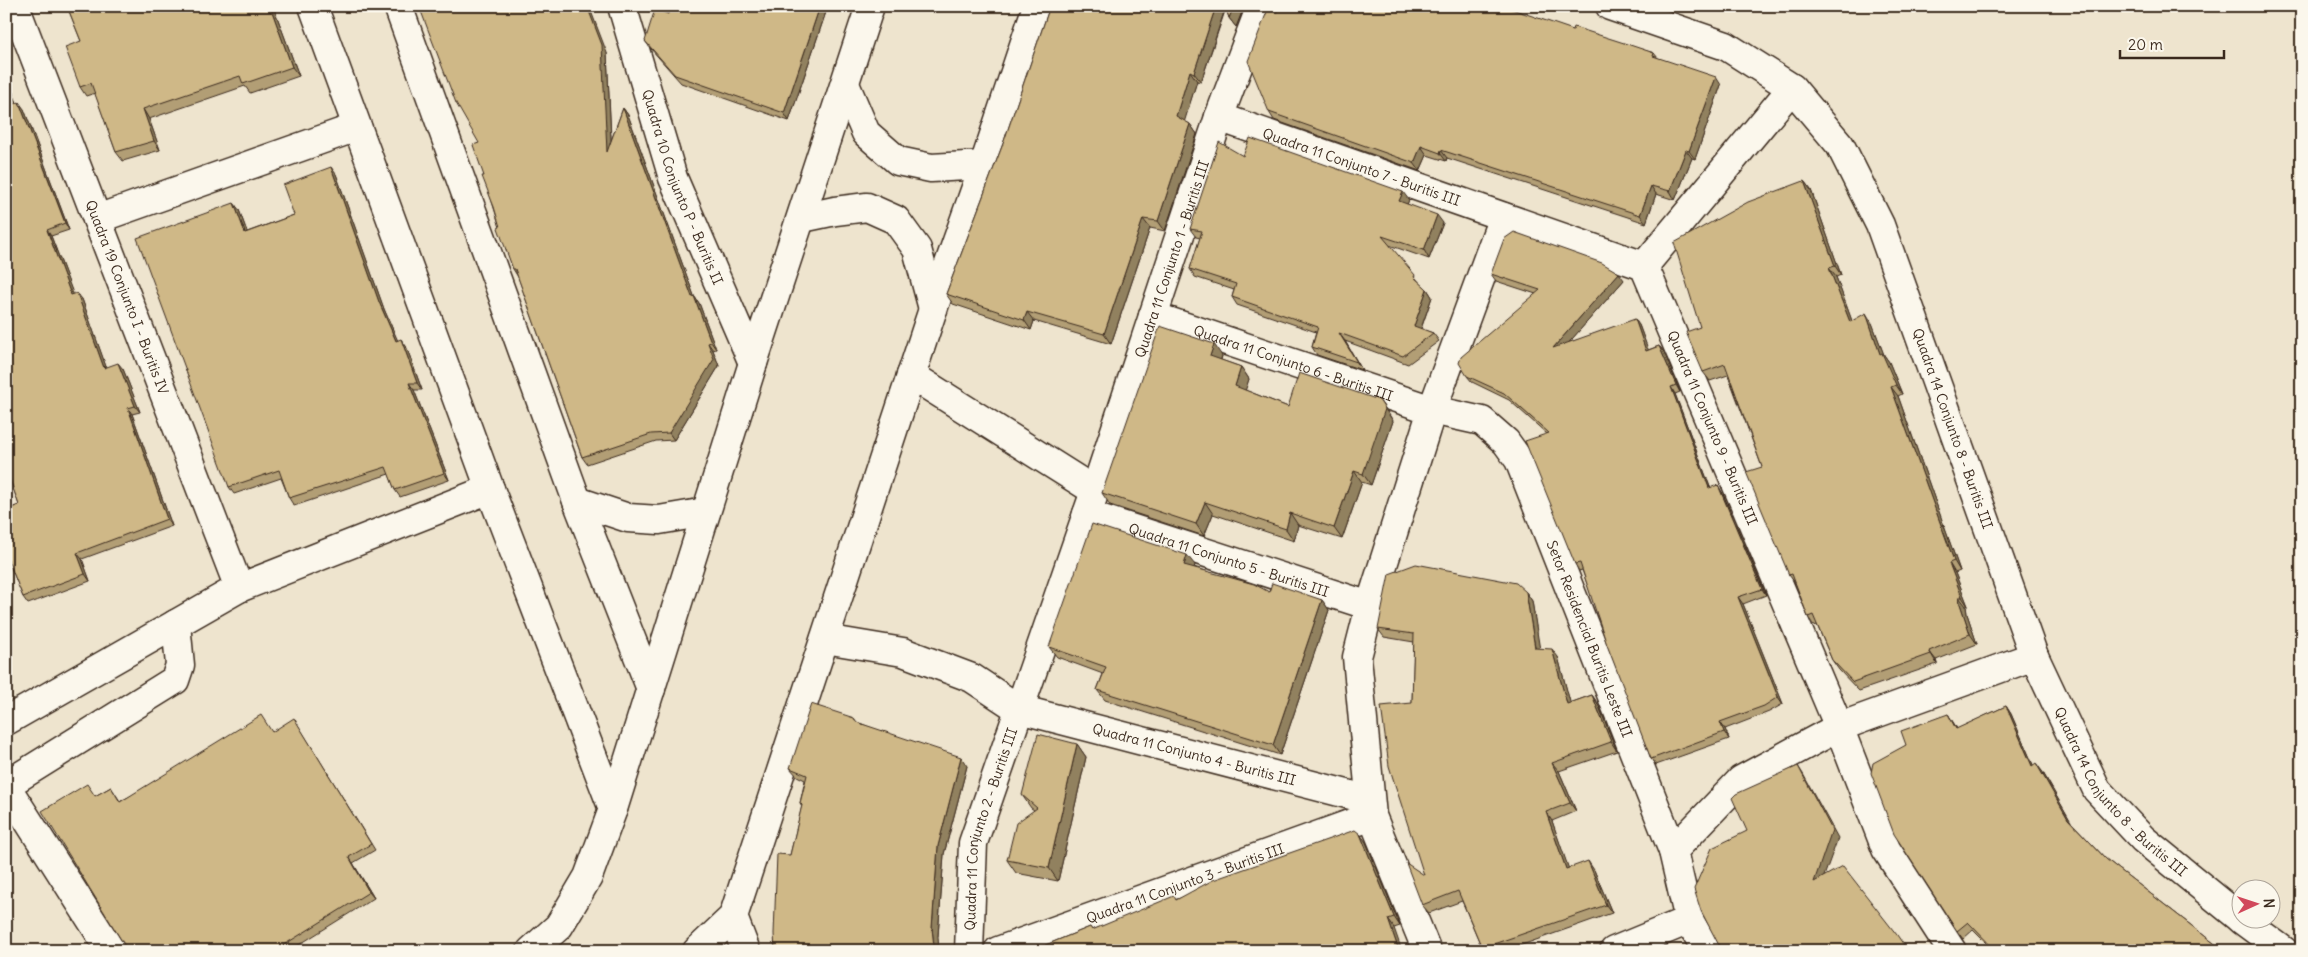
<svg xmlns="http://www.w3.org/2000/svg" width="2308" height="957" font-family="Delius,sans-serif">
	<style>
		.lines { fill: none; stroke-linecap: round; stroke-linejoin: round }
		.minor-casing { stroke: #3b2a1e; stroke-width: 31 }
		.minor { stroke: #fbf7ec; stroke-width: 28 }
		.wall { fill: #b29e74; stroke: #3b2a1e }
		.shaded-wall { fill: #91815e; stroke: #3b2a1e }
		.building { fill: #cfb887; stroke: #3b2a1e }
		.labels { text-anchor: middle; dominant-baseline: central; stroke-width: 5; stroke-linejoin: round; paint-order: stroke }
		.street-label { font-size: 14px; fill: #3b2a1e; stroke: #fbf7ec }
	</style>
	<rect width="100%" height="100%" fill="#eee4ce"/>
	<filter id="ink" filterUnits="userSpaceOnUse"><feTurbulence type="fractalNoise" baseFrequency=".02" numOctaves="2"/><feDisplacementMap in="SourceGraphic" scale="10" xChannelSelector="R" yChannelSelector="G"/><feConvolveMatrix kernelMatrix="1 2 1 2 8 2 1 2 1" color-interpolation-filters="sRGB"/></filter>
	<g filter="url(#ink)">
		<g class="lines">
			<defs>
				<g id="minor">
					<path id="s1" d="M15,6L239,588"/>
					<polyline points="313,6 490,489 613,809"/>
					<polyline points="398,6 577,501 651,689"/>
					<path id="s2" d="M622,6L673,178L753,363"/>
					<path id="s3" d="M1610,6L1726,46L1792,88L1840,145L1880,225L2034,656L2097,790L2143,839L2240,918"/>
					<polyline points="845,84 866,133 898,161 931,168 984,165"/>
					<path id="s4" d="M1219,117L1644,266L1839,727L1886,849L1952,951"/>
					<polyline points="802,218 835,211 867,207 896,220 917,249 933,309"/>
					<polyline points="97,219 357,127"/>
					<polyline points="1644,266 1792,88"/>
					<path id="s5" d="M1153,316L1432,410L1482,421L1506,442L1519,460L1673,851L1689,920L1707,951"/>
					<polyline points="911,375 1095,491"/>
					<polyline points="577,501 628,518 659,520 706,512"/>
					<path id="s6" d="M1087,514L1370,606"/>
					<path id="s7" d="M825,639L903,652L972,678L1019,709L1370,800"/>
					<polyline points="6,721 239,588 490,489"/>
					<polyline points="6,785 175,680 180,665 176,624"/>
					<polyline points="6,786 111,951"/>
					<polyline points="1673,851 1741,780 1839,727 2034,656"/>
					<polyline points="733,917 746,951"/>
					<polyline points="2242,920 2284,951"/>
					<polyline points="531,951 559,926 588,877 613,809 753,363 870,6"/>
					<polyline points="697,951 733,917 933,309 984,165 1037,6"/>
					<path id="s8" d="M969,951L973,843L1095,491L1219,117L1261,6"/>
					<path id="s9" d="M998,951L1372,816"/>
					<polyline points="1427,951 1372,816 1357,657 1370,606 1432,410 1503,217"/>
					<polyline points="1614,951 1689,920"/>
				</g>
			</defs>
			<!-- minor casing -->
			<use href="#minor" class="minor-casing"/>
			<!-- minor -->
			<use href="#minor" class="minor"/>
		</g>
		<!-- wall -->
		<g class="wall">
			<polygon points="67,6 273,6 299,76 250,93 245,86 149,119 160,150 123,161 116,152 95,93 86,96 80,87 81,41"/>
			<polygon points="670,6 828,6 789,121 681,83 651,49 645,41 668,14"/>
			<polygon points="1050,6 1244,7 1236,27 1229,18 1226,8 1201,82 1197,81 1184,121 1190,124 1197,134 1165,231 1150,228 1111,344 1034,321 1031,330 953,304 946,294 1004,141"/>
			<polygon points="1277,12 1573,30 1654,53 1658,58 1721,85 1695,159 1692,158 1675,200 1656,194 1646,223 1447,158 1446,161 1427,155 1420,171 1274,120 1269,112"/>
			<polygon points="607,53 611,141 623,108 628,115 694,296 699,303 716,349 713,350 719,366 674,440 656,441 587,464 582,457 518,277 513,269 484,176 479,143"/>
			<polygon points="6,75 17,103 24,109 69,230 51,236 73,294 82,299 106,367 123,369 140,412 132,414 172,526 82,559 90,581 28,604 23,597 8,560 6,561 6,510 19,505 6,468"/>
			<polygon points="1243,156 1409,200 1407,204 1443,223 1429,259 1389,245 1420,283 1427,289 1432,297 1421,329 1433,333 1439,341 1408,364 1345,341 1362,370 1317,355 1312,347 1316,332 1237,305 1232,297 1234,290 1195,277 1190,269 1200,238 1196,237 1190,229"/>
			<polygon points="336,174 384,309 397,340 406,346 422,390 414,390 449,480 400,497 395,490 389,474 294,506 289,498 281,478 234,494 229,487 234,203 239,210 247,232 294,215"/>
			<polygon points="1804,181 1811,190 1841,275 1836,277 1852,321 1872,323 1884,355 1889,362 1902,394 1898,396 1960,571 1955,573 1968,606 1966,606 1967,614 1977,644 1936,660 1937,664 1859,691 1839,670 1832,660 1817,625 1814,626 1808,617 1796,584 1789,575 1762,467 1728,375 1710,381 1703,372 1700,327"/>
			<polygon points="1491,274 1624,280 1569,342 1639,325 1648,350 1659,346 1664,352 1680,392 1675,394 1710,487 1722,492 1766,595 1743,604 1783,704 1769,712 1725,729 1729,739 1656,765 1651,759 1582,570 1579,571 1575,564 1547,434 1509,400 1472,382 1467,376 1536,294 1496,281"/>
			<polygon points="1222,356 1221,360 1241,367 1249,379 1245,390 1288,407 1379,400 1387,411 1393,421 1371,485 1362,482 1342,539 1298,525 1294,541 1213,514 1204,536 1110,505 1102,493"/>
			<polygon points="1195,565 1194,567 1269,592 1322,600 1329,610 1280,755 1105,700 1097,690 1103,674 1057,657 1049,647"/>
			<polygon points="1526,592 1532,601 1539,648 1558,657 1570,703 1592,695 1598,704 1617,751 1559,771 1576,811 1552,821 1568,868 1594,870 1612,913 1505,951 1483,951 1482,948 1462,901 1429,913 1422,905 1424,875 1412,703 1414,642 1384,637 1378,629"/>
			<polygon points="2006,706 2011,714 2033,765 2042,771 2071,822 2106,859 2224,951 1994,951 1973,930 1963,939 1957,931 1906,745 1948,714 1957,729"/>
			<polygon points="854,718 857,722 967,766 944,854 938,936 790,855 802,806 800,803 805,780 797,776 790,768"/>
			<polygon points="298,725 375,850 353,863 374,898 289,951 128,951 95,796 111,787 120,801 272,732"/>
			<polygon points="1077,744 1086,757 1058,881 1016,873 1007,860 1034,810 1031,808 1022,795"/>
			<polygon points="1366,842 1400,926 1394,928 1031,951 1090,927 1092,930 1177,899"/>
		</g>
		<!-- shaded-wall -->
		<g class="shaded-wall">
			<polygon points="270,6 273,6 299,76 292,67"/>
			<polygon points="587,6 589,6 607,53 612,160 607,152"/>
			<polygon points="820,6 828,6 789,121 784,113"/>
			<polygon points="1216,6 1226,6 1201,82 1194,73"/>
			<polygon points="1234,6 1243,6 1244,7 1236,27 1229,18"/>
			<polygon points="1190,71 1197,81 1183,126 1176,116"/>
			<polygon points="6,75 20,111 15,104 6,81"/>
			<polygon points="1716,77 1721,85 1695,159 1689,151"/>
			<polygon points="19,102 24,109 69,230 65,223"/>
			<polygon points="623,108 628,115 697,304 692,297"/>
			<polygon points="143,109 149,119 160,150 154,141"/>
			<polygon points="1190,124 1197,134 1165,231 1158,221"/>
			<polygon points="1421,146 1427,155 1420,171 1414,163"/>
			<polygon points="1441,150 1447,158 1446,161 1440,153"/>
			<polygon points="1686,150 1692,158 1675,200 1670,191"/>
			<polygon points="331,167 336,174 384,309 401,348 396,341 379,302"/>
			<polygon points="1804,181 1811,190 1841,275 1835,266"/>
			<polygon points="1651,186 1656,194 1646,223 1640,215"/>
			<polygon points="1403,192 1409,200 1405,209 1399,201"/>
			<polygon points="234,203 239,210 250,240 245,233"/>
			<polygon points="1437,215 1443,223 1429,259 1424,250"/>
			<polygon points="1143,219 1150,228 1111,344 1104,334"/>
			<polygon points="47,230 51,236 76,301 71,295"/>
			<polygon points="1829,268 1836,277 1856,332 1850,322"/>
			<polygon points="1619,273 1624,280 1558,355 1553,348"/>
			<polygon points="1427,289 1432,297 1419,334 1414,326"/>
			<polygon points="77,293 82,299 109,375 104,368"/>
			<polygon points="694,296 699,303 716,349 711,342"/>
			<polygon points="1027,312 1034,321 1031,330 1024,320"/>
			<polygon points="1866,313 1872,323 1884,355 1889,362 1902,394 1896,385 1880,354"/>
			<polygon points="1635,319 1639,325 1651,357 1646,351"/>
			<polygon points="1339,333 1345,341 1362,370 1357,362"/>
			<polygon points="401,339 406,346 422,390 417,383"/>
			<polygon points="708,343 713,350 719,366 674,440 669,433"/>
			<polygon points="1214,344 1222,356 1218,368 1210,356"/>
			<polygon points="1659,346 1664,352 1680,392 1676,385"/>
			<polygon points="118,363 123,369 140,412 135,406"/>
			<polygon points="1241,367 1249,379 1243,398 1235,386"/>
			<polygon points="409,383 414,390 449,480 444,473"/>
			<polygon points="1671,387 1675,394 1713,495 1709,488"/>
			<polygon points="1891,387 1898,396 1960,571 1954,561"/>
			<polygon points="1379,400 1393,421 1371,485 1363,474"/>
			<polygon points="128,408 132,414 172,526 167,519"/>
			<polygon points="1354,471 1362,482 1342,539 1334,528"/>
			<polygon points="1718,485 1722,492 1766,595 1762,589"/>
			<polygon points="1205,502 1213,514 1204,536 1196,524"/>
			<polygon points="1290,513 1298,525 1294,541 1286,529"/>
			<polygon points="77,553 82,559 90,581 85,574"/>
			<polygon points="1187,555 1195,565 1192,575 1184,565"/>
			<polygon points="1949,563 1955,573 1968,606 1962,597"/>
			<polygon points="1526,592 1532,601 1541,656 1535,648"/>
			<polygon points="1738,597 1743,604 1783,704 1778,697"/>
			<polygon points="1959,597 1966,606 1967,614 1977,644 1970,634 1960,604"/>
			<polygon points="1322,600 1329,610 1280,755 1273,745"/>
			<polygon points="1552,649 1558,657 1573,713 1567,704"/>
			<polygon points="1929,651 1936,660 1937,664 1931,654"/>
			<polygon points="1592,695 1598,704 1617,751 1611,742"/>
			<polygon points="2006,706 2011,714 2037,774 2032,766"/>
			<polygon points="1948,714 1953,722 1962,737 1956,729"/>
			<polygon points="1720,722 1725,729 1729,739 1724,732"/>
			<polygon points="1077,744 1086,757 1058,881 1049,868"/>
			<polygon points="961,757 967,766 944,854 938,936 939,951 935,951 934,947 932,928 938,846"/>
			<polygon points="1552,763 1559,771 1576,811 1570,803"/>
			<polygon points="2036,763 2042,771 2074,827 2068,819"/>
			<polygon points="1798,766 1803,774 1838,838 1819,890 1814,882"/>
			<polygon points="1546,812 1552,821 1572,878 1566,869"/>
			<polygon points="1360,834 1366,842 1400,926 1394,917"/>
			<polygon points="349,857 353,863 374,898 369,892"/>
			<polygon points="1588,861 1594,870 1612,913 1606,905"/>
			<polygon points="1388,919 1394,928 1402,951 1399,951"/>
		</g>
		<!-- building -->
		<g class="building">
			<polygon points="67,6 270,6 292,67 243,84 240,76 143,109 154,141 116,152 91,83 80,87 65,47 81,41"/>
			<polygon points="419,6 587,6 602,45 607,152 623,108 692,297 694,296 711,342 708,343 714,359 669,433 651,434 582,457 515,269 513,269 498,228 500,227 494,207 482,176 484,176 473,145 479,143 456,103"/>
			<polygon points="670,6 820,6 784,113 675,75 645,41 655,9 668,14"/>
			<polygon points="1050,6 1216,6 1194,73 1190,71 1176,116 1190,124 1158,221 1143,219 1104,334 1027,312 1024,320 946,294 1004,141"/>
			<polygon points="1225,6 1234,6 1229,18"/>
			<polygon points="1279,6 1503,6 1573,30 1574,27 1624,43 1654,53 1653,56 1716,77 1689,151 1686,150 1670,191 1651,186 1640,215 1441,150 1440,153 1421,146 1414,163 1269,112 1248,61 1268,9 1277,12"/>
			<polygon points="6,81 15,104 19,102 65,223 47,230 71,295 77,293 104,368 118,363 135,406 128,408 167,519 77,553 85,574 23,597 6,555 6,510 19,505 6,468"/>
			<polygon points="1250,138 1403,192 1399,201 1437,215 1424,250 1382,236 1415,275 1414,277 1427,289 1414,326 1433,333 1403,356 1339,333 1357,362 1312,347 1318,327 1232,297 1236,284 1190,269 1202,231 1190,229 1219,142 1243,156"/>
			<polygon points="331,167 379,302 396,341 401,339 417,383 409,383 444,473 395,490 386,467 289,498 279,470 229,487 137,238 234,203 245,233 294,215 283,185"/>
			<polygon points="1804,181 1835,266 1829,268 1850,322 1866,313 1880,354 1882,353 1896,385 1891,387 1954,561 1949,563 1962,597 1959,597 1960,604 1970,634 1929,651 1931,654 1853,682 1832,660 1813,615 1808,617 1792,574 1789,575 1746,472 1762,467 1725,364 1703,372 1686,332 1700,327 1674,243 1748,202"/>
			<polygon points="1514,232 1602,263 1619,273 1553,348 1635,319 1646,351 1659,346 1676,385 1671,387 1709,488 1718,485 1762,589 1738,597 1778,697 1764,706 1720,722 1724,732 1651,759 1607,645 1580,563 1575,564 1525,441 1549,433 1504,393 1467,376 1459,363 1461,357 1540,290 1491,274 1504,239"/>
			<polygon points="1160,326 1214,344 1210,356 1241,367 1235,386 1288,407 1299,373 1379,400 1385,409 1363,474 1354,471 1334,528 1290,513 1286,529 1205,502 1196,524 1102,493"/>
			<polygon points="1092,524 1187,555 1184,565 1254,584 1269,592 1272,583 1322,600 1273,745 1097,690 1106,667 1049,647"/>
			<polygon points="1416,564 1516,583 1526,592 1535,648 1552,649 1567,704 1592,695 1611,742 1552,763 1570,803 1546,812 1566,869 1588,861 1606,905 1482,948 1458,891 1422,905 1406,863 1424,875 1389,766 1381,706 1412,703 1414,634 1378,629 1389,574"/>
			<polygon points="811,704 854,718 856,722 961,757 938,846 932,928 934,947 935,951 775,951 774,934 777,854 790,855 802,805 800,803 807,775 790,768"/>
			<polygon points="2006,706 2032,766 2036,763 2068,819 2106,859 2224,951 1996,951 1968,922 1957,931 1894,834 1871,773 1873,763 1906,745 1901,731 1948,714 1956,729"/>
			<polygon points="261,715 272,732 294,718 371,844 349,857 369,892 274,951 128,951 42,811 87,784 95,796 111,787 120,802"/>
			<polygon points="1038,734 1077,744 1049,868 1007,860 1016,823 1037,808 1022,795"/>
			<polygon points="1798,766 1832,830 1814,882 1843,866 1897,935 1908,951 1722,951 1701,911 1694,889 1712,848 1747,831 1732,798 1736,794"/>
			<polygon points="1355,830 1360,834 1394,917 1388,919 1399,951 1031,951 1090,927 1092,930 1174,896 1176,900 1213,880"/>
		</g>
	</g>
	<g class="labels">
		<!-- street labels -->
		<g class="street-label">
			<text stroke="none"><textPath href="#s4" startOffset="151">Quadra 11 Conjunto 7 - Buritis III</textPath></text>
			<text stroke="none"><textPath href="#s2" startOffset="191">Quadra 10 Conjunto P - Buritis II</textPath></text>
			<text stroke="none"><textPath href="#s8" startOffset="725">Quadra 11 Conjunto 1 - Buritis III</textPath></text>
			<text stroke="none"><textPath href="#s1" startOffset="312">Quadra 19 Conjunto I - Buritis IV</textPath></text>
			<text stroke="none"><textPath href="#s5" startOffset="148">Quadra 11 Conjunto 6 - Buritis III</textPath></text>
			<text stroke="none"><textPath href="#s4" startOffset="626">Quadra 11 Conjunto 9 - Buritis III</textPath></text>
			<text stroke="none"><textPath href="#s3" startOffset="581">Quadra 14 Conjunto 8 - Buritis III</textPath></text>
			<text stroke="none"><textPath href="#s6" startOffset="149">Quadra 11 Conjunto 5 - Buritis III</textPath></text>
			<text stroke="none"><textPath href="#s5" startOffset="592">Setor Residencial Buritis Leste III</textPath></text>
			<text stroke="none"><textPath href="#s7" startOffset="390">Quadra 11 Conjunto 4 - Buritis III</textPath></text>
			<text stroke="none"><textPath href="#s3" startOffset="986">Quadra 14 Conjunto 8 - Buritis III</textPath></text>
			<text stroke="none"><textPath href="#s8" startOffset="125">Quadra 11 Conjunto 2 - Buritis III</textPath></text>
			<text stroke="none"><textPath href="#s9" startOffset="199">Quadra 11 Conjunto 3 - Buritis III</textPath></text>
		</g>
	</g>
	<!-- margin -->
	<rect width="2308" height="957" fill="none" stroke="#fbf7ec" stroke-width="25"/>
	<rect x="12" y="12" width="2283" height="932" fill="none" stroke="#3b2a1e" stroke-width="2" filter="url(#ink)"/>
	<!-- north arrow -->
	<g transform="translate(2256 904) rotate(87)"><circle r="24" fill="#fbf7ec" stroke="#aea59a"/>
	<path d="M0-4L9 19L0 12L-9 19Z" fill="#d1495b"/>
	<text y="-8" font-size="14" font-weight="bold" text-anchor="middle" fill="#3b2a1e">N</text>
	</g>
	<!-- scale -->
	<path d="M2120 50v8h104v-8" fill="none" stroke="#3b2a1e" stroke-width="2.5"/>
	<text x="2128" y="50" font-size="15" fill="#3b2a1e" stroke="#fbf7ec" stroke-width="4" paint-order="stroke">20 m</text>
</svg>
